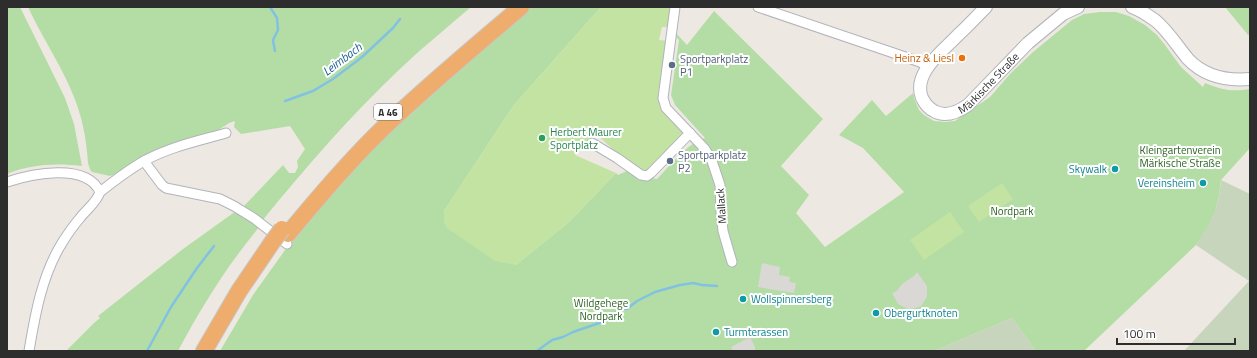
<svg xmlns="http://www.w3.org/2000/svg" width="1257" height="358" font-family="'Titillium Web',sans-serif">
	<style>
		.green { fill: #b4dda5 }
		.cemetery { fill: #c6d5bb }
		.pitch { fill: #c3e3a2 }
		.plaza { fill: #dad8d4 }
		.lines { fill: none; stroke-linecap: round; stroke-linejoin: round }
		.stream { stroke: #81c2e3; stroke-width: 2.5 }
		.minor-casing { stroke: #b2b3bc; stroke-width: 11 }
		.secondary-casing { stroke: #b2b3bc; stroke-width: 14 }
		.motorway-casing { stroke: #c8c8c8; stroke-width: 18 }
		.minor { stroke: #fff; stroke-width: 9 }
		.secondary { stroke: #fff; stroke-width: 12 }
		.motorway { stroke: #eead6c; stroke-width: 16 }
		.motorway-bridge-casing { stroke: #c8c8c8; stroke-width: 18; stroke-linecap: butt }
		.motorway-bridge { stroke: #eead6c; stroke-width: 16 }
		.food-dot { fill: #e8710a; stroke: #fff; stroke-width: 1.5 }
		.service-dot { fill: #5c6f8a; stroke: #fff; stroke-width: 1.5 }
		.leisure-dot { fill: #2e9e5b; stroke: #fff; stroke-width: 1.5 }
		.culture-dot { fill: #0f9aa8; stroke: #fff; stroke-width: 1.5 }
		.labels { text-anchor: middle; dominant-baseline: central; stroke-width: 4; stroke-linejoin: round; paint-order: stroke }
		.shield { fill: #fff; stroke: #6c6c6c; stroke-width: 1 }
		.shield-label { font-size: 10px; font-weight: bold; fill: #2d2d2d }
		.food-label { font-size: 11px; fill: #c56008; stroke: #fff; text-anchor: end }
		.service-label { font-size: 11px; fill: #4e5e75; stroke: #fff; text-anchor: start }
		.street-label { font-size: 11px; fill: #2d2d2d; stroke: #fff }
		.leisure-label { font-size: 11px; fill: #27864d; stroke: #fff; text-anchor: start }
		.park-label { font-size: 11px; fill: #2d6423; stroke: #fff }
		.culture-label { font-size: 11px; fill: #0d838f; stroke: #fff; text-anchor: start }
		.water-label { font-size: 12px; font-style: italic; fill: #1d6292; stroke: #fff }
	</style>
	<rect width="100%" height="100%" fill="#ede9e2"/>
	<!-- green -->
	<g class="green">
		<path d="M7,7H20L65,98L74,124L82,166C56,163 31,164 7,174Z"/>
		<path d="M28,7H471C448,27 424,46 402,67C351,115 306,167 262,221L245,210L244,206L283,165L289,173H295L298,167L297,161L305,149L290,126L241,134L234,127L235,121L229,123L217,131L134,163L113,175L110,176L92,172C87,166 88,159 87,152C86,141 84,129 81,118C71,79 45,44 28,7Z"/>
		<path d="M529,7H601L514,105L444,211V222L516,265L569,222L616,173L618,175C621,174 625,171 628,171C635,170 649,178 657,179C670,166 687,143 705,138L675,105L671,95L679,40L674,35L675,32L687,45L714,11L823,119L781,166L809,195L796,213L825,247L904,192L863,148L839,135L872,100L886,116L913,93L915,101L919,110L924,115L934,121L945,122L955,121L990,97L1010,74L1033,52L1072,20L1084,14L1100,12H1116L1129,16L1145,25L1157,35L1165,45L1181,67L1203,87L1205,83C1223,90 1231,92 1250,89V148L1221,180L1219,196L1215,212L1208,227L1196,245L1084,351H1036L1012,318L934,351H220L253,295L295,236L339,183L416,104Z"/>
		<polygon points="1225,7 1250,7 1250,34 1248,35"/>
		<path d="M236,211L260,226C227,266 202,306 178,351H66L94,323L100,318L98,316L183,249Z"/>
	</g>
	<!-- cemetery -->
	<g class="cemetery">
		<path d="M1221,180L1250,194V351H1184L1249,281L1196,245C1212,221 1219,208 1221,180Z"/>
		<polygon points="1012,318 1036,351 934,351"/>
	</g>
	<!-- pitch -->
	<g class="pitch">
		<polygon points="601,7 673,7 670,27 662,27 659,40 668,41 659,101 660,107 662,111 684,134 648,172 637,171 596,134 585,143 582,141 575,155 616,173 569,222 516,265 495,261 447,228 444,222 444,211 514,105"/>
		<polygon points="1002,183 1013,199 979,222 968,206"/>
		<polygon points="950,212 964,232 924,260 910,240"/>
	</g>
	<!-- plaza -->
	<g class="plaza">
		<polygon points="762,263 780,267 779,275 790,277 789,282 796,283 794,293 758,287"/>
		<polygon points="917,272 927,286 927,297 921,306 915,308 909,309 904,307 898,304 892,293 897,291 902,284 914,276"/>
		<polygon points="750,337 755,347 755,351 733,351 731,347"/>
	</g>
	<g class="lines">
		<!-- stream -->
		<g class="stream">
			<polyline points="270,7 277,18 278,30 273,40 275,51"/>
			<polyline points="285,101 313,91 333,79 362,57 393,28 400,19"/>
			<polyline points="147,351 171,307 197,268 214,246"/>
			<polyline points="537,351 552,340 563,337 573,332 611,319 618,310 621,308 627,309 637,301 655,292 680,285 693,283 702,285 717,286"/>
		</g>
		<defs>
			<g id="minor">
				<polyline points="675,7 663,98 666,108 705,149 712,161 720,185 721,212 723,231 732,262"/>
				<polyline points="758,7 920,62 928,67"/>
				<polyline points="592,143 617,158 641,175 647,176 651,173 690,133"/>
				<polyline points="144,161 162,185 166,188 220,199 234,206 255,219 287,244"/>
				<path d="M7,182C31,174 86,162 100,192"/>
				<path d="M29,351C35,315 42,275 62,243C67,235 73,226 80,218C86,210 97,202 100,192C114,181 128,170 144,161C169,147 198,141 226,133"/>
			</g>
			<g id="secondary">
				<path id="s1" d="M986,7C977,16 968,26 958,35C943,51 912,73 922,98C925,104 928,108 934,111C946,118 958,112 968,105L1028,43L1063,14L1078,7"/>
				<path d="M1132,7C1141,10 1149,16 1156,21C1169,32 1177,46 1188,59C1205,77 1227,81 1250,79"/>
			</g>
			<g id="motorway">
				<path d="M288,234C316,200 344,167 375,136C421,91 472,49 521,7"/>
				<polyline points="204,351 239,291 273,241"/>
			</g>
		</defs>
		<!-- minor casing -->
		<use href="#minor" class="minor-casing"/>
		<!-- secondary casing -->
		<use href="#secondary" class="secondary-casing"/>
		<!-- motorway casing -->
		<use href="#motorway" class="motorway-casing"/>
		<!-- minor -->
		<use href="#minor" class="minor"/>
		<!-- secondary -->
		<use href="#secondary" class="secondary"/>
		<!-- motorway -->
		<use href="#motorway" class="motorway"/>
		<defs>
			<polyline id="motorway-bridge" points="273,241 282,229"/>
		</defs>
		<!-- motorway-bridge casing -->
		<use href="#motorway-bridge" class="motorway-bridge-casing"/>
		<!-- motorway-bridge -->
		<use href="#motorway-bridge" class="motorway-bridge"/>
	</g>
	<!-- markers -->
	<circle class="food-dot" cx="962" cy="58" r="4"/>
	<g class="service-dot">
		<circle cx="672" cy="65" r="4"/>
		<circle cx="670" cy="161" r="4"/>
	</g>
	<circle class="leisure-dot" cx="542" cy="138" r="4"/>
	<g class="culture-dot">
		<circle cx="1115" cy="169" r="4"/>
		<circle cx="1203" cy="183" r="4"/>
		<circle cx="743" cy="299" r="4"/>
		<circle cx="876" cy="313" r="4"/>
		<circle cx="716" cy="332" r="4"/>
	</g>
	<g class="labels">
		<!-- shield labels -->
		<rect class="shield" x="374" y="104" width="28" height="16" rx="3"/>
		<g class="shield-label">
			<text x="388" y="112">A 46</text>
		</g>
		<!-- food labels -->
		<g class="food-label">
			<text x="954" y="58">Heinz &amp; Liesl</text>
		</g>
		<!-- service labels -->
		<g class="service-label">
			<text x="680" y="59">Sportparkplatz<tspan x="680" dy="13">P1</tspan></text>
			<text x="678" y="155">Sportparkplatz<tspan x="678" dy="13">P2</tspan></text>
		</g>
		<!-- street labels -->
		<g class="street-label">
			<text stroke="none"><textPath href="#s1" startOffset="201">Märkische Straße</textPath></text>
			<text transform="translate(721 206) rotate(-94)">Mallack</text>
		</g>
		<!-- leisure labels -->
		<g class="leisure-label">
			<text x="550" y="132">Herbert Maurer<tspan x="550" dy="13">Sportplatz</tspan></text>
		</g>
		<!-- park labels -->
		<g class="park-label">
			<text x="1180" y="150">Kleingartenverein<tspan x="1180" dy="13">Märkische Straße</tspan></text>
			<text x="1012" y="211">Nordpark</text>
			<text x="601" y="303">Wildgehege<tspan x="601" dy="13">Nordpark</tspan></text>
		</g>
		<!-- culture labels -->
		<g class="culture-label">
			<text x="1107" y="169" text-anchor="end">Skywalk</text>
			<text x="1195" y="183" text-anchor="end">Vereinsheim</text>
			<text x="751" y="299">Wollspinnersberg</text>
			<text x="884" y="313">Obergurtknoten</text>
			<text x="724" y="332">Turmterassen</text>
		</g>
		<!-- water labels -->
		<g class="water-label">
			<text transform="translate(342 59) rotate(-37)">Leimbach</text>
		</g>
	</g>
	<!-- border -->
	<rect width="1257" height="358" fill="none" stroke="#2d2d2d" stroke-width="16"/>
	<!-- scale -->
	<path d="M1117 338v6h118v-6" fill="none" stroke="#2d2d2d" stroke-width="2"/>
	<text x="1123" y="338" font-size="12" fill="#2d2d2d" stroke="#ffffff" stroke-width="3" paint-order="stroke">100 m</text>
</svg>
